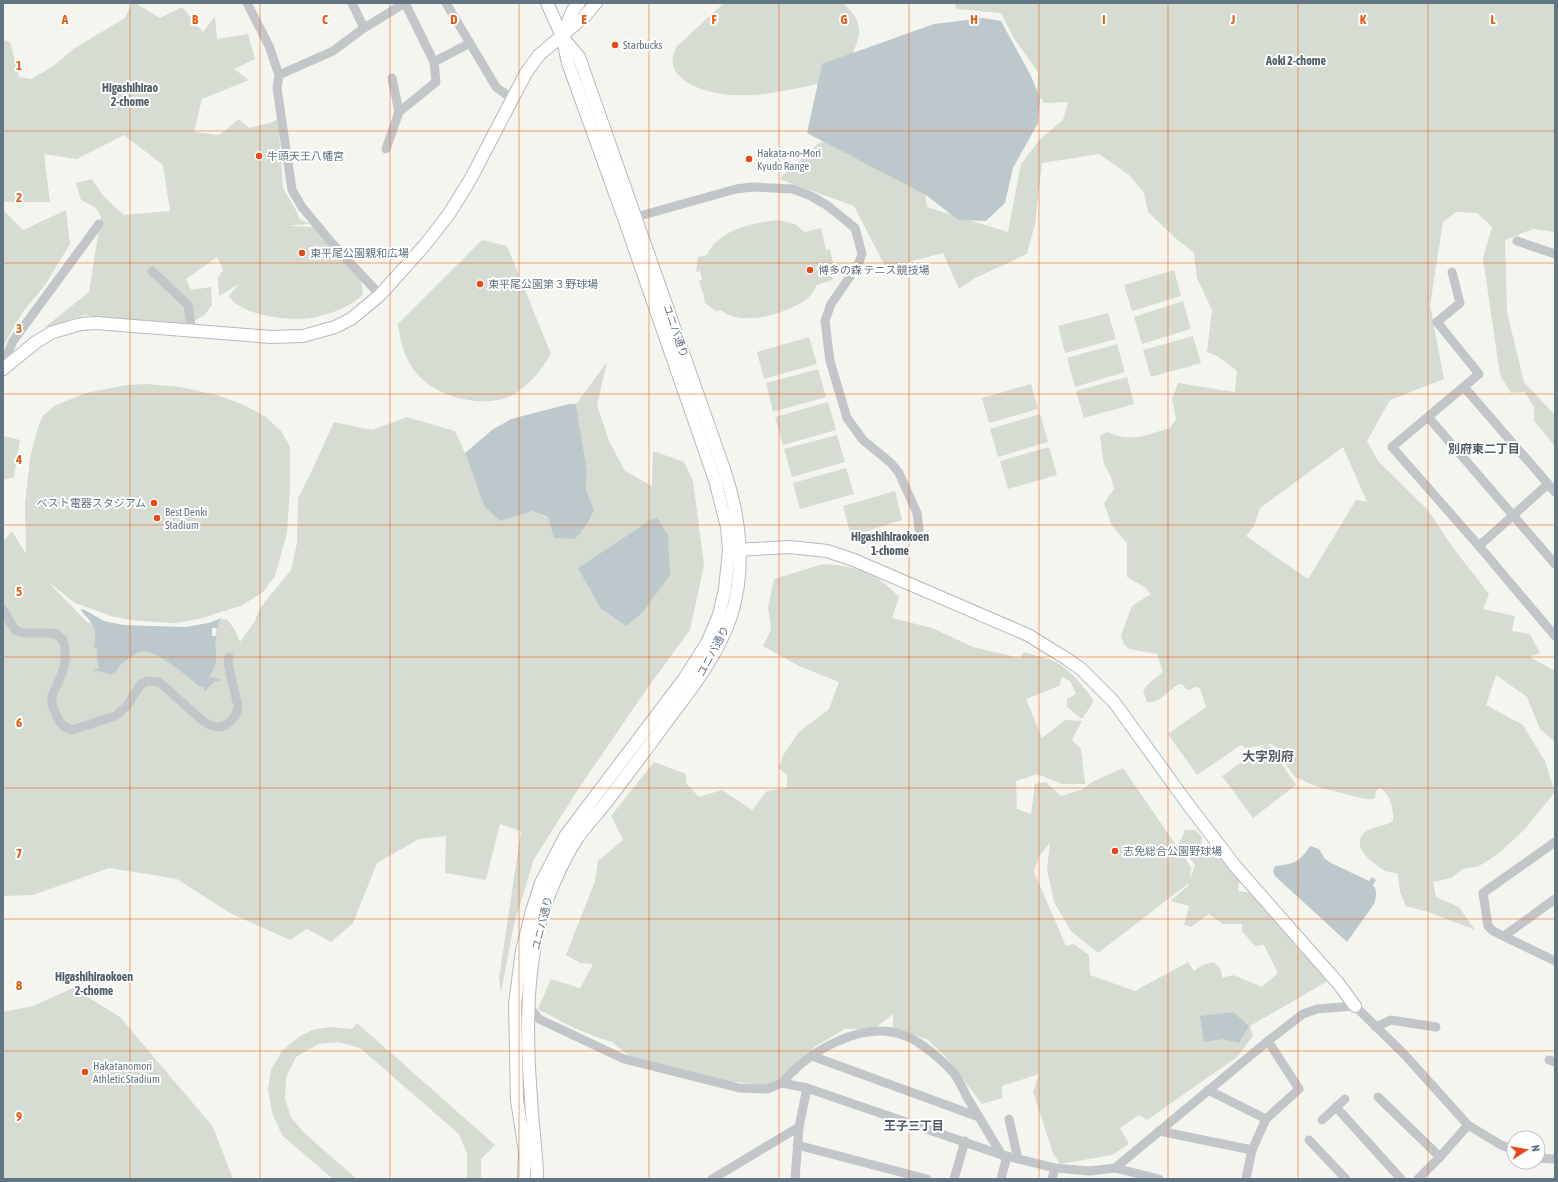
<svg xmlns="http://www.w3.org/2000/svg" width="1558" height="1182" font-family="'Asap Condensed','Noto Sans JP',sans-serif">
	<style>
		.green { fill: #d6dcd1; fill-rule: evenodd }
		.water { fill: #bdc8cd }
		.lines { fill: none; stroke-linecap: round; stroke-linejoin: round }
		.secondary-casing { stroke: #b4babe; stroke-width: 14 }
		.street { stroke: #c2c6c9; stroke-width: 9 }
		.secondary { stroke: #fff; stroke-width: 12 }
		.grid { fill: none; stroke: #e8590c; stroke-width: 1; stroke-opacity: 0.55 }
		.poi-dot { fill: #ed4618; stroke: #fff; stroke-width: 1.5 }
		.labels { text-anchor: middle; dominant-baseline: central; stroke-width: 4; stroke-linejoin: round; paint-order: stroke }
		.poi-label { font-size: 11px; fill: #627583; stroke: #fff; text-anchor: start }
		.street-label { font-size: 11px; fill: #627583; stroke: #fff }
		.neighbourhood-label { font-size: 12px; font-weight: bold; fill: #505e68; stroke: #fff }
		.quarter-label { font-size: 13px; font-weight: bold; fill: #505e68; stroke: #fff }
		.grid-label { font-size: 13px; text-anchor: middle; font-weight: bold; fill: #e8590c; stroke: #fff; stroke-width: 4; stroke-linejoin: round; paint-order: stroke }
	</style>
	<rect width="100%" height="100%" fill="#f5f5f0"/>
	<!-- green -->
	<g class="green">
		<path d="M132,3H135L160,18L182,7L203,32L215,16L217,39L248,34L255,59L234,69L249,80L202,99L194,132L219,135L239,119L249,128L270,123L278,119L283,188L296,210L300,220L311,224L293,225L292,226L314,227L361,280L363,294C353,306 332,313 317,317C295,322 241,317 229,296L239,284L219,296L218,278L223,270L217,257L186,279L191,290L211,287L212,305L205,315L194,321L181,325H171L160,322L134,323L84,315L44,328L89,292L101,217L96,208L81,200L76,183L92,179L104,197L124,215L170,211L163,165L124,135L77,159L44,154L50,202H3V40L10,42L19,77L31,79L52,67L75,48L125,18Z"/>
		<path d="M724,3H842C854,11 862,25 858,39C853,58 839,74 822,82C815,85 806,86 798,88C763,96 715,102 684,80C673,72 669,61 676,48C678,44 683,41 686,38C699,26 711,14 724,3Z"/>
		<path d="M954,3H1555V232L1533,229L1505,240L1507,312L1524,382L1555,415V446L1534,421V407L1525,392L1511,393L1500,375L1483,258L1492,227L1477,213L1456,212L1443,222L1430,305L1444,379L1390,400L1367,441L1378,461L1428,510L1451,545L1489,594L1483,609L1515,616L1512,631L1530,634L1540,653L1530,657L1555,671V742L1540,729L1527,697L1496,675L1486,705L1523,725L1545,761L1555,792L1525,829L1498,854L1479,866L1463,869L1451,878L1433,882L1436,897L1459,907L1475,930L1428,912L1406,906L1400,892L1398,874C1394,872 1390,873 1386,871C1374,865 1350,847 1364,833C1371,826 1384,827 1393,821C1394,810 1390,793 1380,788L1376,791L1375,798L1373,799H1365L1318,787L1295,777L1281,758L1279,749L1271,744H1268L1296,785L1253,818L1222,776L1265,745L1246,748L1241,745L1197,775L1168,734L1206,707L1200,688L1196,687L1189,690C1185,689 1184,685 1181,684C1175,682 1160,705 1147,702L1143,691L1147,685L1163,672L1157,654L1129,649L1124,644L1122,639L1121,635L1132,606L1151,594L1146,588L1127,577V543L1112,526L1104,503L1114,489L1111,477L1104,464L1100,436L1107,432C1131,443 1146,435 1170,428L1176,419L1172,399L1178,383L1235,392L1237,371L1217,356L1207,352L1212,310L1197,278L1194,253L1174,237L1148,212L1144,193L1129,175L1099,154L1042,163L1035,224L1027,254L975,278L959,289L943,253L886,268L854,206L779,179L819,143L873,131L920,157L927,207L1008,232L1021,164L1040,139L1063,120L1068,102L1044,103L1037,93L1038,72L1013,37L1001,13L957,9ZM1343,447L1367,502L1356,500L1308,579L1246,536L1254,526L1260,508Z"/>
		<polygon points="3,210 23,230 66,210 70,244 45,285 22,313 3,347"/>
		<path d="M778,220L795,224L805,232L821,228L826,250L830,249L833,264L829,265L833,280L817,285C815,288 813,293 810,296C793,313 740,328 721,310L716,311L705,303L703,292H702L699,281L702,280L700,271L696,272L698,257L707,255C718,229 753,223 778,220Z"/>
		<path d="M482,240L507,246L551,354C542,369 531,383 516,393C488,411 433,398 414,370C404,357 400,340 398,324Z"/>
		<polygon points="1174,270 1181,296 1132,311 1124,285"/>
		<polygon points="1183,301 1191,329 1142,344 1134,317"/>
		<polygon points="1108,313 1116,339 1065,353 1058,326"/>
		<polygon points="1193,336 1201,363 1151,377 1143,350"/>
		<polygon points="809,337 817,364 764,379 757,352"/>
		<polygon points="1117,344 1125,372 1075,387 1067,358"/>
		<path d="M607,362L597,405L609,441L625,471L652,486L653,451L684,462L693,481L704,565L690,630L644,693L579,788L534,859L514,924L501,993L499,978L521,831L500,824L486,880L445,873L446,836L419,839L377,863L353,923L331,942L307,929L290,940L230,913L177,879L109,868L33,895L3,896V542L12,531L26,554L25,504L30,458L38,427L43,416L54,406L86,393L127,385L146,384L181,387L216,395L242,404L266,417L281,431L290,447V487L287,533L275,576L264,591L243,605L199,619L176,623L153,622L132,620L111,616L75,603L47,581L87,622L97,625L136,649L214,661L217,620L227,619L235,630L240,642L255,621L260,608L291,570L297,543L298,498L314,466L334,422L372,430L407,417L455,431L465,453L484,506L532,511L582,532L590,521L594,510L586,489L587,470L576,404ZM595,598L626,626L601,609Z"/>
		<polygon points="818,369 826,397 773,412 766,383"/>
		<polygon points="1127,377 1134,404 1084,418 1076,391"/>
		<polygon points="1031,384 1038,409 989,423 982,398"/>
		<polygon points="828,402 836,430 783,445 775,417"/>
		<polygon points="1040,414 1048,442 998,457 990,429"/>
		<polygon points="837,435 845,462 792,477 784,449"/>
		<polygon points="3,436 20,440 14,477 3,480"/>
		<polygon points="1049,447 1057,475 1008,489 1000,461"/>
		<polygon points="846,468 854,494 800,509 793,483"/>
		<polygon points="895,491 902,520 851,536 843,506"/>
		<path d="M823,564C842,565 864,568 880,580C887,585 893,591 899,597L892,618L932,628L973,647L1020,658L1024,652C1033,655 1043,657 1051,660C1068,666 1084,687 1094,701L1082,719L1067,707V699L1076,694L1070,681L1062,677L1059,686L1026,699L1042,738L1065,720L1082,721L1072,740L1081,749L1085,784H1062L1037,774L1016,781L1017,809L1031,814L1035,784L1046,782L1061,796L1083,789L1092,782L1123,768L1191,867L1190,879L1195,865L1179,844L1185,830H1195L1202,837L1201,847L1211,846L1240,878L1238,891L1254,893L1298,949L1315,965L1330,969L1326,982L1250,1026L1253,1036L1237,1057L1147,1120L1139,1115L1120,1128L1129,1144L1112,1155L1060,1164L1053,1153L1033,1092L1039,1074L1002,1086V1098L982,1104L947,1058L927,1039L893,1030V1014L874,1029H845L814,1047L798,1074L763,1086L740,1082H722L629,1056L612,1042L599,1038L574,1028L538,1009L551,979L580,988L593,964L580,963L566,955L595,881L598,861L623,840L611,816L654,762L686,774V783L699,797L722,790L752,810L767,791L787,788V775L778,768L785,752L799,732L829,709L839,682L801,667L763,646L771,630L768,607L774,579ZM1050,843L1047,869L1054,902L1071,931L1098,953L1189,883L1188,886L1170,901L1189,906L1184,925L1191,927L1209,914L1223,924H1242V931L1255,946L1264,945L1278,973L1262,987L1233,975L1222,978L1221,970L1214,962L1202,965L1194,971L1188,962L1135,991L1090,975L1089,955L1074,944L1066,946L1034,872L1039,856Z"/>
		<polygon points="73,988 120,1017 213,1127 233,1179 3,1179 3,1012 33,1006"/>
		<polygon points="357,1023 495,1145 481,1159 481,1179 466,1179 467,1174 467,1154 459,1134 360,1048 339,1042 318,1044 296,1057 286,1077 285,1099 291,1117 303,1132 357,1179 333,1179 282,1135 272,1113 268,1090 271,1070 282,1051 300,1036 315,1029 332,1027 352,1029"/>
	</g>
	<!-- water -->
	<g class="water">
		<polygon points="983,18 1001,21 1031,76 1040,98 1038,123 1013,168 1005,203 986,221 958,220 926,195 807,133 822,64 934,24"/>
		<path d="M569,404H576L587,470L586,489L594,510C590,522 584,530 574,539L554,538L548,517L532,511L500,521L484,506L465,453L492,430L511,419Z"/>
		<polygon points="657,518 668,535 670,575 643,612 626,626 601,609 578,568 651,520"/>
		<path d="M83,609L104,621L123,625L186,627L208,623L222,618L218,623V628H212V636H217C214,643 217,653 216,662C215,667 212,672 209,677L220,679L219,682L215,681L205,691L203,687L199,686C187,676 159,652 144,651C138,651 133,656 128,659C121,664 119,665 116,672L110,675L100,671H94V670L98,669L99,667C96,660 98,655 97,649L94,647C97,640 95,627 90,621C87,617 84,615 81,610Z"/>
		<path d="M1310,846L1319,849L1325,859L1331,863L1369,881L1372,877L1376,880L1373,885C1378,890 1376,898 1374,904L1347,942L1275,876L1273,871L1275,866C1294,864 1300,862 1310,846Z"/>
		<polygon points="1233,1012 1249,1026 1239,1043 1223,1039 1204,1042 1200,1016"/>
	</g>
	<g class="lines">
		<defs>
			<g id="secondary">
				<polyline points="563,33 573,10 579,3"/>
				<polyline points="3,369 36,342 53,332 81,324 97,323 133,326 271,337 303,336 335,327 351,319 380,295 424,246 449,214 470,180 526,73 539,55 584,17 596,3"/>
				<polyline points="734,550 790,547 827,551 854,560 1028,635 1067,659 1081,669 1114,702 1187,803 1235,866 1338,983 1355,1006"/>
				<polyline points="524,1179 525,1152 517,1100 515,1004 522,951 532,911 541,883 566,835 684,679 707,643 719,615 725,589 729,551 727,527 715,480 625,221 568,63 562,36 547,3"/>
				<path d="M537,1179C537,1152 532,1125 531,1098C526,1034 525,961 547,900C555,879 566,855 578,837C586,826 596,815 605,804C626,776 647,749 667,721C692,688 718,655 731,616C746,569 740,518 725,472L579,57L564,39"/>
			</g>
		</defs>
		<!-- secondary casing -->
		<use href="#secondary" class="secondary-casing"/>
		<!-- street -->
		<g class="street">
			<polyline points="247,3 269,46 279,75 277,88 292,190 302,207 331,242 380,295"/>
			<polyline points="352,3 364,28"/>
			<polyline points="446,3 496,87 512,99"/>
			<polyline points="279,75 333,51 364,28 405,3 434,62 470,43"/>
			<polyline points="392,78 399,112"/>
			<polyline points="386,149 399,112 436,82 434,62"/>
			<polyline points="636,217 736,189 752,187 793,189 811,196 828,206 855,228 862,254 858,265 831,304 825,321 830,361 847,418 863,440 891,463 899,473 917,513 919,529"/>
			<polyline points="1517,241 1555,254"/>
			<polyline points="152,271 188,305 192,332"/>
			<polyline points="1452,272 1460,303 1437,322 1479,374 1392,447 1479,546 1555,636"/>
			<polyline points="3,365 13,341 99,224"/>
			<polyline points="1464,387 1555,492"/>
			<polyline points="1429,418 1555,564"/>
			<polyline points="1479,546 1548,484"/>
			<path d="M3,610L15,630L23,633H49L56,634L63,640L65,648V661L63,671L52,696V705L59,721L65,727L72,730L115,716L126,707L141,684L147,681L159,682L203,721C208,724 213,727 219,727C229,726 237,716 238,706L228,664L229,657"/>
			<polyline points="1555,842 1483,893 1488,926 1493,931 1555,961"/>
			<polyline points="1504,936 1555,899"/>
			<polyline points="528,1005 539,1019 624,1059 739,1088 767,1089 782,1083 807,1088 1002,1155 1055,1168 1090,1171 1115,1168 1159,1179"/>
			<polyline points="1376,1027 1391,1020 1436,1027"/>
			<polyline points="812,1056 979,1117"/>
			<polyline points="1549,1060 1555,1062"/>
			<path d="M782,1083C808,1052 861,1020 903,1035C919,1040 940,1059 952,1071C958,1078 963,1089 967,1097C979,1117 990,1136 1002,1155"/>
			<polyline points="1208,1090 1266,1119"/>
			<polyline points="1378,1097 1440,1157"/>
			<polyline points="1336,1107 1401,1179"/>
			<polyline points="1009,1119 1018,1159"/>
			<polyline points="1322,1120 1345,1099"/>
			<polyline points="1159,1131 1252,1150"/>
			<polyline points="1309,1140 1346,1179"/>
			<polyline points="797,1145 927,1179"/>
			<polyline points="1538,1158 1555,1159"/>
			<polyline points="1115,1168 1268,1041 1303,1014 1317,1009 1355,1006 1404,1054 1468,1125 1501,1145 1514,1150"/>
			<polyline points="712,1179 799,1127"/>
			<polyline points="795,1179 799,1127 807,1088"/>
			<polyline points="954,1179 965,1141"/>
			<polyline points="1001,1179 1007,1156"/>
			<polyline points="1052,1179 1055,1168"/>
			<polyline points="1246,1179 1252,1150 1266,1119 1299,1089 1268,1041"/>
			<polyline points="1418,1179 1440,1157 1468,1125"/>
		</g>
		<!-- secondary -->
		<use href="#secondary" class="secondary"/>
	</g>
	<!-- grid -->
	<path class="grid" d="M130,3V1179M260,3V1179M390,3V1179M519,3V1179M649,3V1179M779,3V1179M909,3V1179M1039,3V1179M1168,3V1179M1298,3V1179M1428,3V1179M3,131H1555M3,263H1555M3,394H1555M3,525H1555M3,657H1555M3,788H1555M3,919H1555M3,1051H1555"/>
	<!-- markers -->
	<g class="poi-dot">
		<circle cx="615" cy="45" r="4"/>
		<circle cx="259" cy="156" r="4"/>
		<circle cx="749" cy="159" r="4"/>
		<circle cx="302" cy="253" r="4"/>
		<circle cx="810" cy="270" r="4"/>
		<circle cx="480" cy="284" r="4"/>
		<circle cx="154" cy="503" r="4"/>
		<circle cx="157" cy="518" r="4"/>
		<circle cx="1115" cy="851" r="4"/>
		<circle cx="85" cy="1072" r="4"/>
	</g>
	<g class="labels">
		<!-- poi labels -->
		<g class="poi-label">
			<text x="623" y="45">Starbucks</text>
			<text x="757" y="153">Hakata-no-Mori<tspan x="757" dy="13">Kyudo Range</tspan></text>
			<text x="267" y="156">牛頭天王八幡宮</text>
			<text x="310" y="253">東平尾公園親和広場</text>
			<text x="818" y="270">博多の森 テニス競技場</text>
			<text x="488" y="284">東平尾公園第３野球場</text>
			<text x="146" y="503" text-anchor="end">ベスト電器スタジアム</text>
			<text x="165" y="512">Best Denki<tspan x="165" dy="13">Stadium</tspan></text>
			<text x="1123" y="851">志免総合公園野球場</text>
			<text x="93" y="1066">Hakatanomori<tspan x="93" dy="13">Athletic Stadium</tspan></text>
		</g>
		<!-- street labels -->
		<g class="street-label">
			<text transform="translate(676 331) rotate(71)">ユニバ通り</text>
			<text transform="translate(713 651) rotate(-62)">ユニバ通り</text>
			<text transform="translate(542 923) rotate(-76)">ユニバ通り</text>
		</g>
		<!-- neighbourhood labels -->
		<g class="neighbourhood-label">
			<text x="1296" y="61">Aoki 2-chome</text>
			<text x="130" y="88">Higashihirao<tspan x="130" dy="14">2-chome</tspan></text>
			<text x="1484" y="449">別府東二丁目</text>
			<text x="890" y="537">Higashihiraokoen<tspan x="890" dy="14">1-chome</tspan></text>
			<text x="94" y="977">Higashihiraokoen<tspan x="94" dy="14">2-chome</tspan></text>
			<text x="914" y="1126">王子三丁目</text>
		</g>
		<!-- quarter labels -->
		<g class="quarter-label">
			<text x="1268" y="756">大字別府</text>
		</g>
	</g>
	<g class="grid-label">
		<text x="65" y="24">A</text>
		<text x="195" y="24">B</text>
		<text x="325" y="24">C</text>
		<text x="454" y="24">D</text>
		<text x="584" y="24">E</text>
		<text x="714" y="24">F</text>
		<text x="844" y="24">G</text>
		<text x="974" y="24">H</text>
		<text x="1104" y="24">I</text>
		<text x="1233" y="24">J</text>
		<text x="1363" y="24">K</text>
		<text x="1493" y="24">L</text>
		<text x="19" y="70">1</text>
		<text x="19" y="202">2</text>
		<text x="19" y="333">3</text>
		<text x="19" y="464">4</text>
		<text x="19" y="596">5</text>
		<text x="19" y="727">6</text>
		<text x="19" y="858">7</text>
		<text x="19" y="990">8</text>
		<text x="19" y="1121">9</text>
	</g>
	<!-- border -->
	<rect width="1558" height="1182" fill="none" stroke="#627583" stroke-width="8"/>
	<!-- north arrow -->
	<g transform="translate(1526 1150) rotate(79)"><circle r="19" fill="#ffffff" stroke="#c0c8cd"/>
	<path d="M0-3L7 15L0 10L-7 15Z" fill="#ed4618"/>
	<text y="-6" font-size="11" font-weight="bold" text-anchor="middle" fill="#627583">N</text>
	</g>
</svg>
